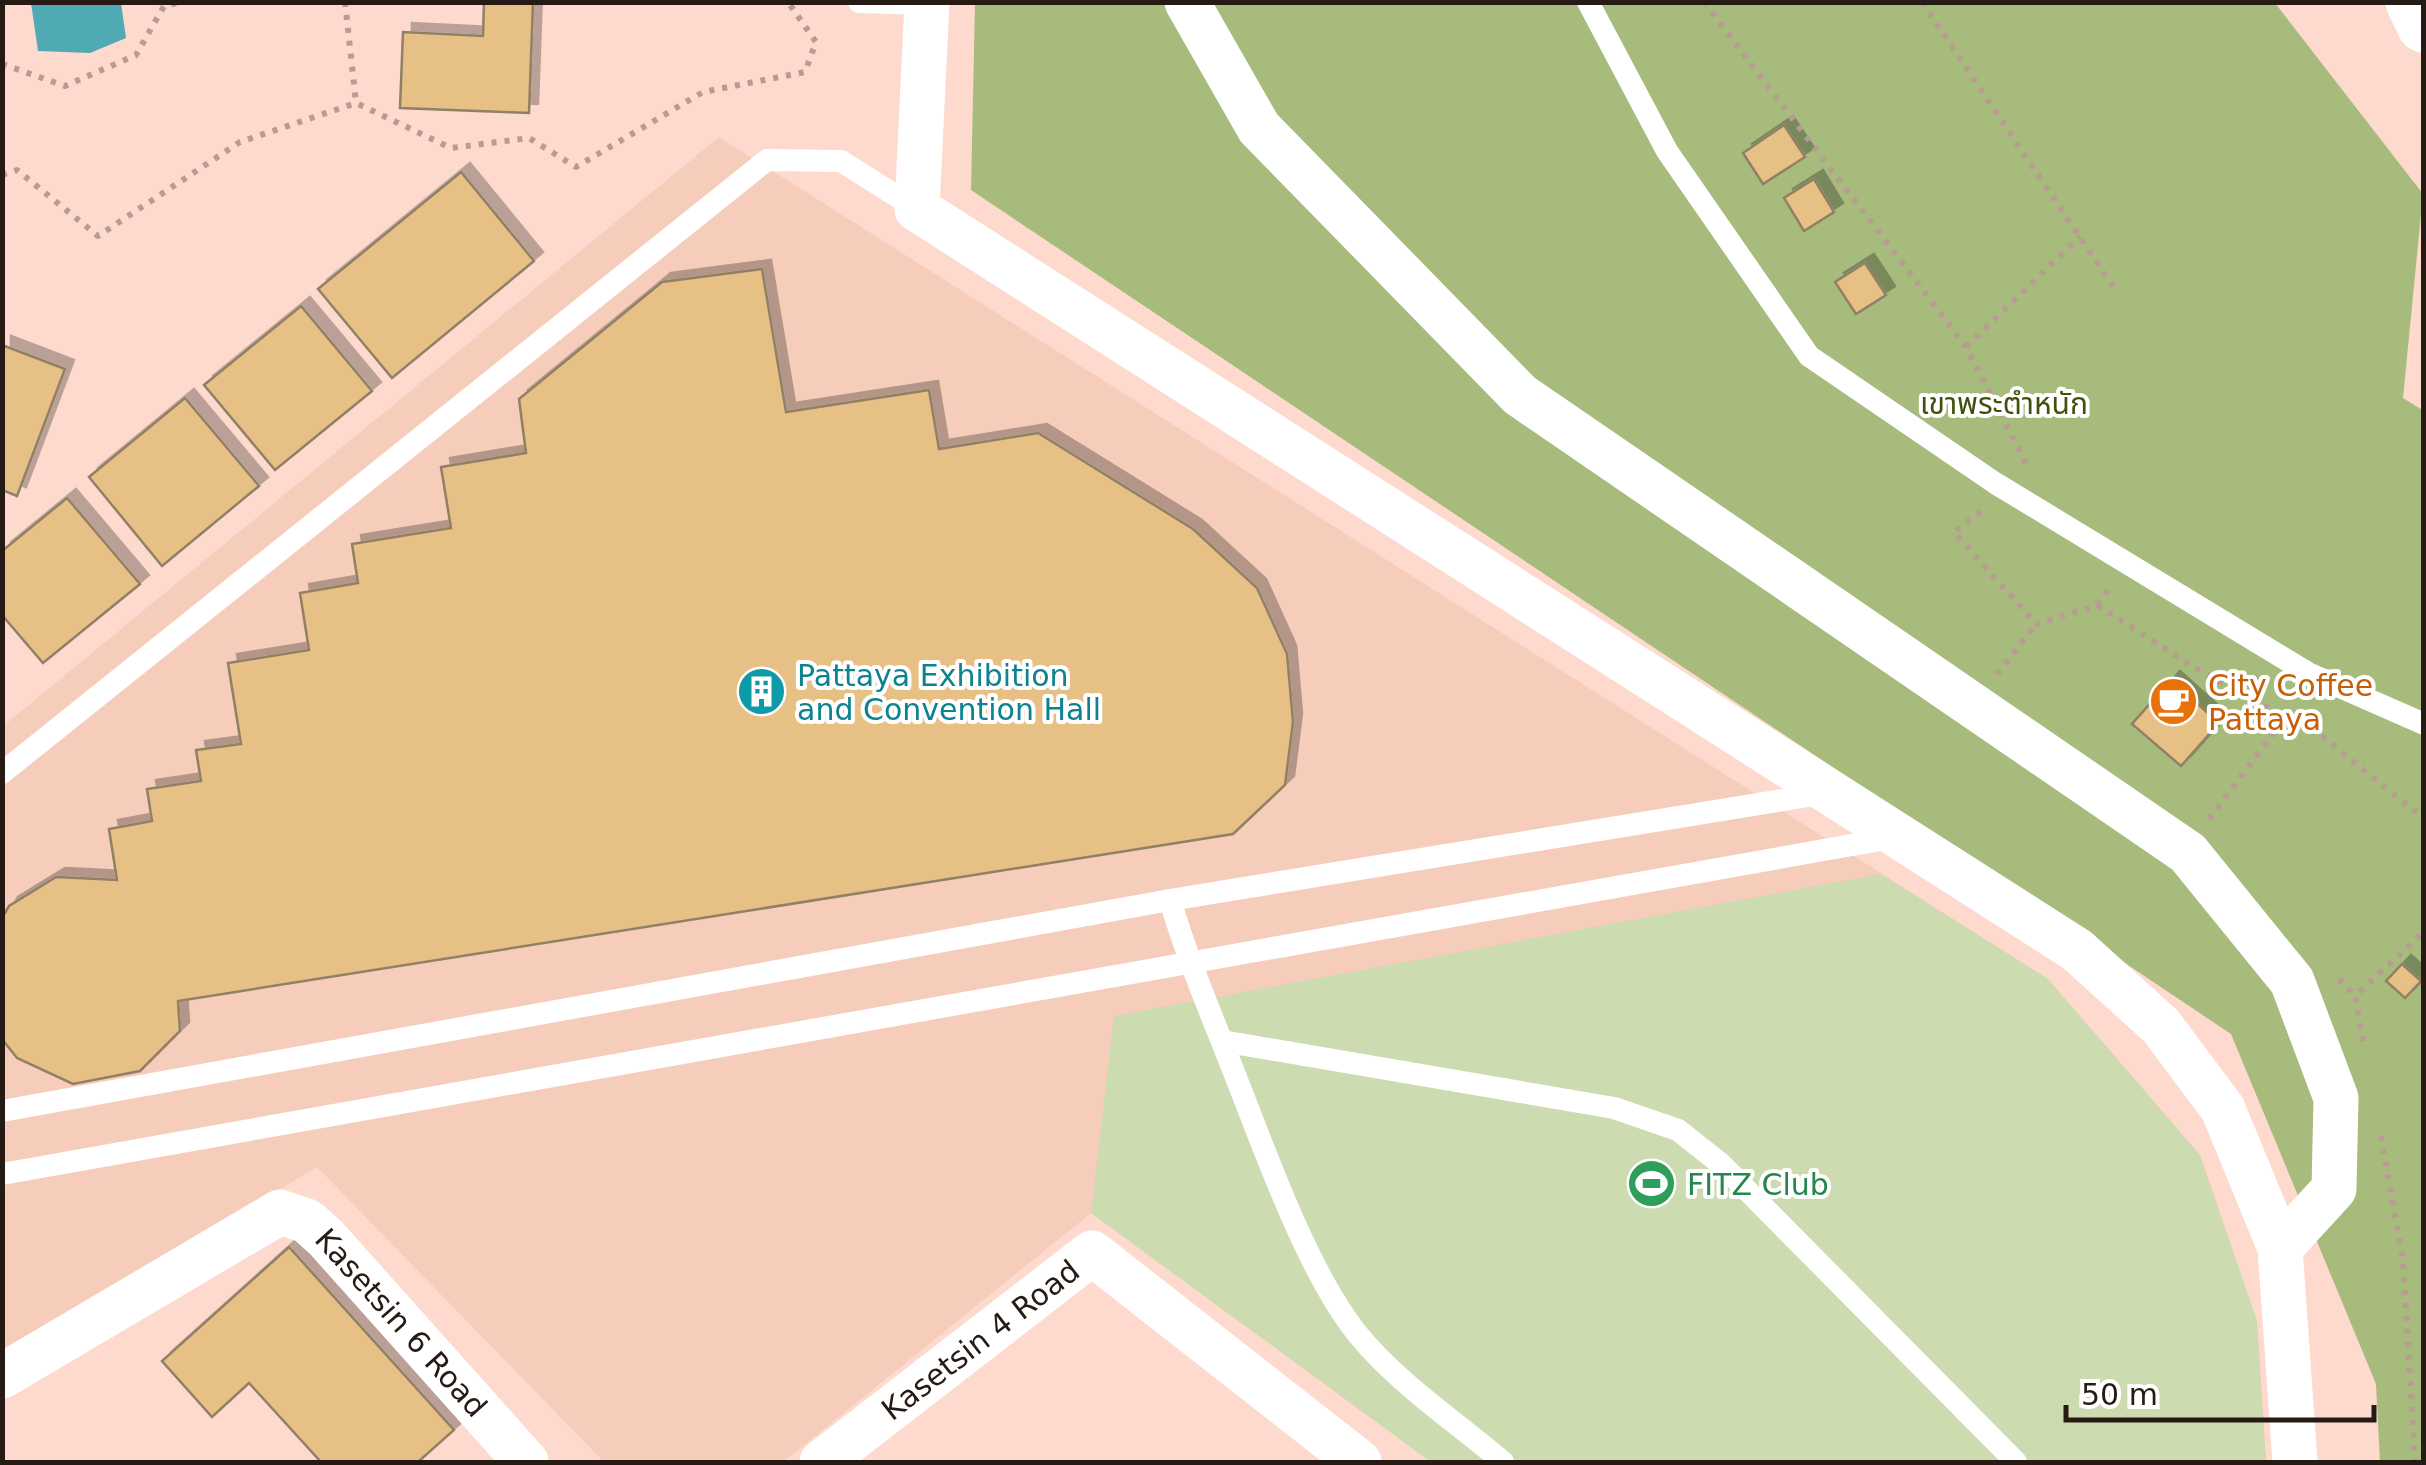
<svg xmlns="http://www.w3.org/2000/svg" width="2426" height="1465" font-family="'DejaVu Sans','Noto Sans Thai',sans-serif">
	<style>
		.built { fill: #f6ccbb }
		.green { fill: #cddcb0 }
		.forest { fill: #a7bb7d }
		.water { fill: #4faab3 }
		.building { fill: #e7c086; stroke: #918066; stroke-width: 2.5; filter: url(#shadow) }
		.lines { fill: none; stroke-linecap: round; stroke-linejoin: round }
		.path { stroke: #b89c92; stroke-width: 6; stroke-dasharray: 5 8; stroke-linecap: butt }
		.lane { stroke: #fff; stroke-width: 22 }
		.street { stroke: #fff; stroke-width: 45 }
		.secondary { stroke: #fff; stroke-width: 55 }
		.labels { text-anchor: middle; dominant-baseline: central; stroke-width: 8; stroke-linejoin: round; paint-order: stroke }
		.park-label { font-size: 30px; fill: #40510a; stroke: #fff }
		.culture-label { font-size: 30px; fill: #0d838f; stroke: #fff; text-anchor: start }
		.food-label { font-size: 30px; fill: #c56008; stroke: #fff; text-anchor: start }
		.leisure-label { font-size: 30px; fill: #27864d; stroke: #fff; text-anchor: start }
		.street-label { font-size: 30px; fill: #261a15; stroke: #fff }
	</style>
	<defs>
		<filter id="shadow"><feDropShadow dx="9" dy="-9" stdDeviation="0" flood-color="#0004"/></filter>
	</defs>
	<rect width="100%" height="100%" fill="#fddacd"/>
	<!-- built -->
	<polygon class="built" points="719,137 2048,979 2200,1155 2257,1321 2266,1462 1431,1462 1091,1213 783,1462 604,1462 317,1167 3,1354 2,727"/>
	<!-- green -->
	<polygon class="green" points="1881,874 2048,979 2200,1155 2257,1321 2266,1462 1431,1462 1091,1213 1114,1016"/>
	<!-- forest -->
	<polygon class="forest" points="975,3 2275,3 2423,194 2403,398 2424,411 2423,1462 2380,1462 2376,1384 2231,1034 971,190"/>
	<!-- water -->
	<polygon class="water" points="31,3 121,3 126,38 90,53 38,51"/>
	<!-- building -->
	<g class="building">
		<polygon points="484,2 533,2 529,113 400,108 403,32 483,36"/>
		<polygon points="1784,125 1805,157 1763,184 1743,153"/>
		<polygon points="461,172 534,261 392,378 318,289"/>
		<polygon points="1814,179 1834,212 1804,231 1784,198"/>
		<polygon points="1865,263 1886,295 1856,314 1835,282"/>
		<polygon points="762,269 786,412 929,390 939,449 1038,433 1193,529 1257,588 1287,654 1293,722 1285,785 1233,834 178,1001 180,1031 140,1071 73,1084 17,1058 2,1039 2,918 9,906 56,877 117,880 109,829 152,821 147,789 201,781 196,750 241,744 228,663 309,650 300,593 358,583 352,544 451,528 441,467 526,453 519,399 662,282"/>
		<polygon points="301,306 372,391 275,470 204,385"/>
		<polygon points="2,345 65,369 17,496 2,490"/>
		<polygon points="185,398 259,486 162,566 89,477"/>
		<polygon points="67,498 140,584 43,663 2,615 2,551"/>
		<polygon points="2171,680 2219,723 2181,766 2132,724"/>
		<polygon points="2402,964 2421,981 2405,998 2386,981"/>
		<polygon points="289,1247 454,1430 418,1462 321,1462 249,1383 212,1417 162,1361"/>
	</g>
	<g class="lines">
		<!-- path -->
		<g class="path">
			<polyline points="345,2 356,103"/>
			<polyline points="1704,2 1966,347 2026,463"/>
			<polyline points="1922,2 2114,288"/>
			<polyline points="2,64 65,86 136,55 164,6 180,2"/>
			<polyline points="2,175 17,170 98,236 240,142 356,103 451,148 529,138 576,167 703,92 805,72 816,42 788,2"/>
			<polyline points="1966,347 2080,236"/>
			<polyline points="1981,512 1954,532 2036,624 2097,605 2200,671 2322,736 2413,810 2424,812"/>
			<polyline points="2097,605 2111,585"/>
			<polyline points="1997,674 2036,624"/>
			<polyline points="2209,819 2286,717"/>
			<polyline points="2339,979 2355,996"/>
			<polyline points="2363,1041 2355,996 2424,932"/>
			<polyline points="2381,1136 2403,1260 2415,1462"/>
		</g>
		<!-- lane -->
		<g class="lane">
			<polyline points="859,2 927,4"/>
			<polyline points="1588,2 1667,151 1809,356 1995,483 2308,673 2424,724"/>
			<polyline points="2,773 767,160 841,161 917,209"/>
			<path d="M1170,900C1189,964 1215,1023 1239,1085C1268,1159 1310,1277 1360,1337C1399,1384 1456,1422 1503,1462"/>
			<polyline points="1222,1041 1614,1108 1678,1130 1721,1164 2016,1462"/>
			<polyline points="2,1111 1170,900 1826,793"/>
			<polyline points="2,1174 1897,837"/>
		</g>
		<!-- street -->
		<g class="street">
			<polyline points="927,2 917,209 2077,950 2161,1026 2223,1109 2280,1248 2295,1462"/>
			<polyline points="1187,2 1259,128 1520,395 2188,853 2292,981 2336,1098 2334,1189 2280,1248"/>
			<path id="s1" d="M2,1376L280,1212L307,1221L326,1238L526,1462"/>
			<path id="s2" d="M822,1462L1092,1253L1359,1462"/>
		</g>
		<!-- secondary -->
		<polyline class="secondary" points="2413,2 2424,25"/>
	</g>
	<!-- icons -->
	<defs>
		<symbol id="building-disc" viewBox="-11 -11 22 22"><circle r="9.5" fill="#0f9aa8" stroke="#fff"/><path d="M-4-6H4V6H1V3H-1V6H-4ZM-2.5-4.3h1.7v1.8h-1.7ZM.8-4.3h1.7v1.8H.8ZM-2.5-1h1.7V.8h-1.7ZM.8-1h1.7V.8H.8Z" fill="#fff"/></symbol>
		<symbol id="cafe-disc" viewBox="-11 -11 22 22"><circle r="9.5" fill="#e8710a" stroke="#fff"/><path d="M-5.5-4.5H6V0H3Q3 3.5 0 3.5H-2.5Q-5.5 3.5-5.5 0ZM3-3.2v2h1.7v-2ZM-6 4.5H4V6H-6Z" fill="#fff"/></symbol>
		<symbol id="stadium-disc" viewBox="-11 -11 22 22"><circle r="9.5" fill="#2e9e5b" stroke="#fff"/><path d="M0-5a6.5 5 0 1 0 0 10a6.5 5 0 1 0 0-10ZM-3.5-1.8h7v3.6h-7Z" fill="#fff"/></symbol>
	</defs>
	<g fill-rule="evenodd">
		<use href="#building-disc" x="734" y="664" width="55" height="55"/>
		<use href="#cafe-disc" x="2146" y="674" width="55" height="55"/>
		<use href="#stadium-disc" x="1624" y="1156" width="55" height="55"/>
	</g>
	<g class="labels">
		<!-- park labels -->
		<g class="park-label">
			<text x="2004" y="403">เขาพระตำหนัก</text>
		</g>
		<!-- culture labels -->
		<g class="culture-label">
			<text x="797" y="675">Pattaya Exhibition<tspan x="797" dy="34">and Convention Hall</tspan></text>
		</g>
		<!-- food labels -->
		<g class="food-label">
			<text x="2208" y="685">City Coffee<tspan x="2208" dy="34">Pattaya</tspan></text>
		</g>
		<!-- leisure labels -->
		<g class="leisure-label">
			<text x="1687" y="1184">FITZ Club</text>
		</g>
		<!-- street labels -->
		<g class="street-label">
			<text stroke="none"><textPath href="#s1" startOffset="490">Kasetsin 6 Road</textPath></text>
			<text stroke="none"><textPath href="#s2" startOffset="200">Kasetsin 4 Road</textPath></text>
		</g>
	</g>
	<!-- border -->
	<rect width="2426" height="1465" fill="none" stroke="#261a15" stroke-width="10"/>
	<!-- scale -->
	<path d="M2066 1405v15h308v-15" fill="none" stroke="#261a15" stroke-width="5"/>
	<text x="2081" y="1405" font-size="30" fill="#261a15" stroke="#ffffff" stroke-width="8" paint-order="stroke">50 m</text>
</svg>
